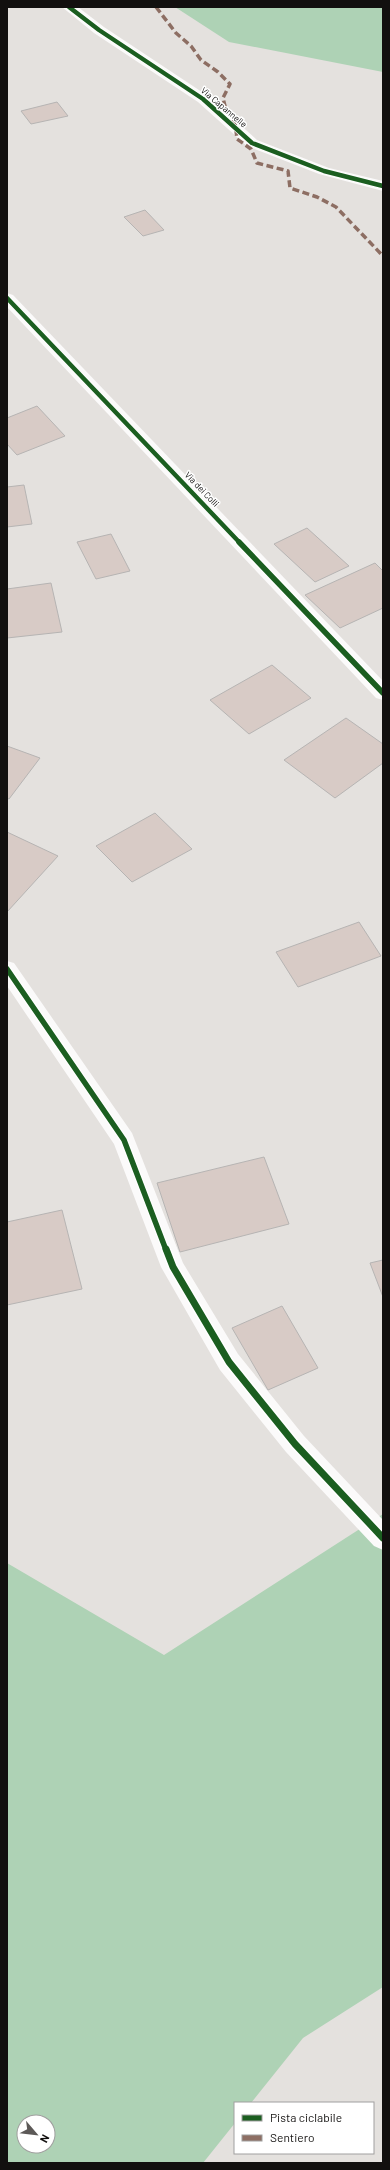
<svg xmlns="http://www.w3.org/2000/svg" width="390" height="2170" font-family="Barlow,sans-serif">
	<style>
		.green { fill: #aed2b5; fill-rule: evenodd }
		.building { fill: #d8cbc6; stroke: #b6b4b3 }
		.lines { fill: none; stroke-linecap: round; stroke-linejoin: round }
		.minor { fill: #fbfafa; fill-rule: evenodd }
		.quiet { stroke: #8d6e63; stroke-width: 3.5; stroke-dasharray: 7 3.5; stroke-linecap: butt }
		.cycleway-far2-casing { stroke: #fff; stroke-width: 6 }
		.cycleway-far1-casing { stroke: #fff; stroke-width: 8 }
		.cycleway-casing { stroke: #fff; stroke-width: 10 }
		.cycleway-far2 { stroke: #1b5e20; stroke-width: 4.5 }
		.cycleway-far1 { stroke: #1b5e20; stroke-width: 5.5 }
		.cycleway { stroke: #1b5e20; stroke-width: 7 }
		.labels { text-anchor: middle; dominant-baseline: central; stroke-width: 3; stroke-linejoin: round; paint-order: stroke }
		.far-street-label { font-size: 9px; fill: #12100f; stroke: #fff }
	</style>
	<rect width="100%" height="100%" fill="#e4e1de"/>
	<!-- green -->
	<g class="green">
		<polygon points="175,7 383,7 383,72 229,42"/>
		<path d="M383,1514V1987L303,2038L251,2103H235V2123L203,2163H7V1563L164,1655ZM24,2122H48V2146H24Z"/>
	</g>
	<!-- building -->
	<g class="building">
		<polygon points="57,102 68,116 31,124 21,111"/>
		<polygon points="145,210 164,230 143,236 124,217"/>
		<polygon points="37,406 65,436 17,455 7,444 7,418"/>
		<polygon points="24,485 32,524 7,527 7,487"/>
		<polygon points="307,528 349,566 315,582 274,544"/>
		<polygon points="111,534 130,571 96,579 77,542"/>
		<polygon points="375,563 383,571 383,608 340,628 305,595"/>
		<polygon points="51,583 62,632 7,638 7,589"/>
		<polygon points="272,665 311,698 249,734 210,700"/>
		<polygon points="346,718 383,744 383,763 335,798 284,760"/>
		<polygon points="7,746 40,758 9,799 7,798"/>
		<polygon points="155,813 192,849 132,882 96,846"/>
		<polygon points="7,832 58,856 7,912"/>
		<polygon points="359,922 381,956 298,987 276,952"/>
		<polygon points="264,1157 289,1224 180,1252 157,1183"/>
		<polygon points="62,1210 82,1289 7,1305 7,1222"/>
		<polygon points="383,1260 383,1297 370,1263"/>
		<polygon points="282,1306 318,1368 268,1390 232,1328"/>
	</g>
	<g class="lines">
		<!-- minor -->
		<g class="minor">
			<polygon points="62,7 78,7 104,27 208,96 257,140 329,168 383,181 383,191 319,174 247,146 198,102 94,33"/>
			<polygon points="7,293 13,295 383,681 383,700 376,698 7,307"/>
			<polygon points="7,961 14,963 132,1133 183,1263 238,1354 304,1436 383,1520 383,1550 374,1546 286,1452 220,1370 161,1267 114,1144 7,986"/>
		</g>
		<!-- quiet -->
		<polyline class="quiet" points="156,7 176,33 191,46 201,60 218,72 230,84 223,98 226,110 235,122 237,139 251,149 257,163 288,171 290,188 317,197 336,207 383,256"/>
		<defs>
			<g id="cycleway-far2">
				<polyline points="69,7 99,30 203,99 252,143 324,171 383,186"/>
				<polyline points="7,298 240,543"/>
			</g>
			<g id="cycleway-far1">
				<polyline points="239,542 383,693"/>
				<polyline points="7,969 124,1140 166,1250"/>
			</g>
			<polyline id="cycleway" points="166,1249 173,1267 229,1362 295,1444 383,1538"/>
		</defs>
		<!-- cycleway-far2 casing -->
		<use href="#cycleway-far2" class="cycleway-far2-casing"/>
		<!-- cycleway-far1 casing -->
		<use href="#cycleway-far1" class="cycleway-far1-casing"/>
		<!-- cycleway casing -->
		<use href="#cycleway" class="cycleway-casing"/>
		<!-- cycleway-far2 -->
		<use href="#cycleway-far2" class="cycleway-far2"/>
		<!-- cycleway-far1 -->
		<use href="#cycleway-far1" class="cycleway-far1"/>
		<!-- cycleway -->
		<use href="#cycleway" class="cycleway"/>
	</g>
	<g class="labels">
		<!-- far-street labels -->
		<g class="far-street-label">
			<text transform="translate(224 107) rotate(40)">Via Capannelle</text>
			<text transform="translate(202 489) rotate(46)">Via dei Colli</text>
		</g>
	</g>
	<!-- border -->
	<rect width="390" height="2170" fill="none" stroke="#12100f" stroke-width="16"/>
	<!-- legend -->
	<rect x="234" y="2102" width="140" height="52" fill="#ffffff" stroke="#a09f9f"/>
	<rect x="242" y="2115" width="20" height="6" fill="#1b5e20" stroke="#a09f9f"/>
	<text x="270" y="2122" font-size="12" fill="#12100f">Pista ciclabile</text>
	<rect x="242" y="2135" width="20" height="6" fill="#8d6e63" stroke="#a09f9f"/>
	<text x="270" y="2142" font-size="12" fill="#12100f">Sentiero</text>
	<!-- north arrow -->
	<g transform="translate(36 2134) rotate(118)"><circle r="19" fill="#ffffff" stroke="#a09f9f"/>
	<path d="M0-3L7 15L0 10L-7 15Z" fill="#5c5957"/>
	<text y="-6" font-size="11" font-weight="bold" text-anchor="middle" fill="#12100f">N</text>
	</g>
</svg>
